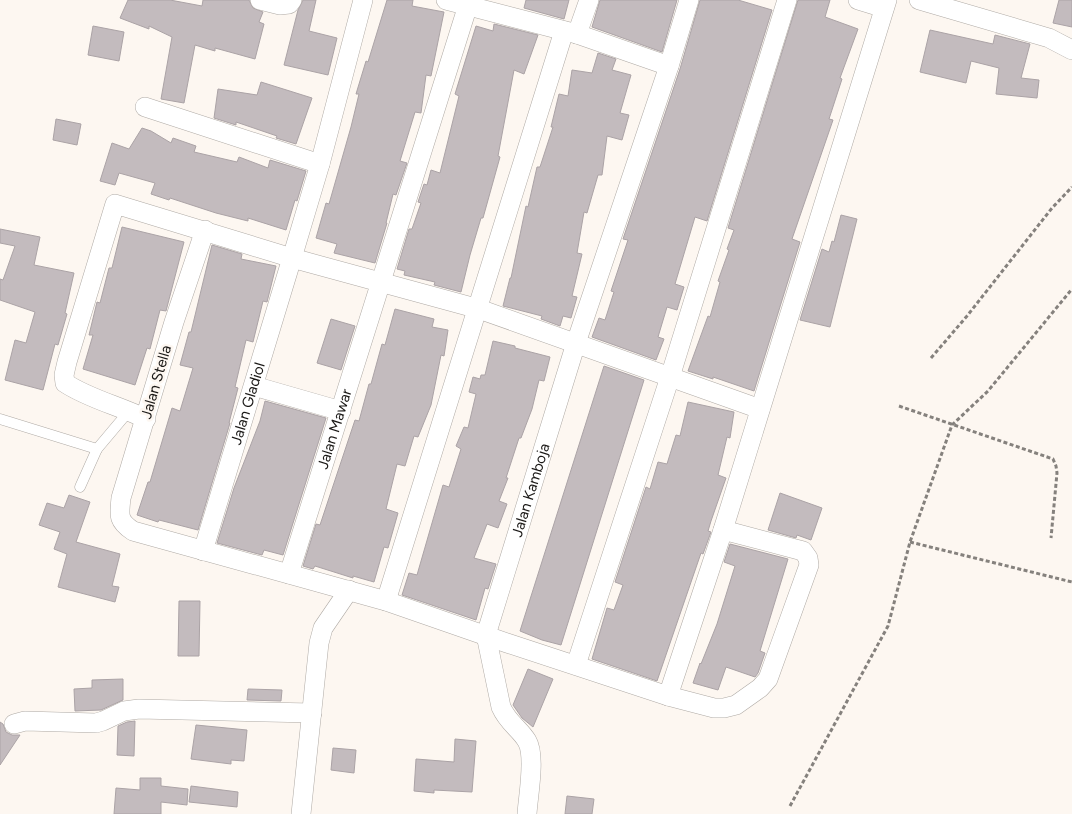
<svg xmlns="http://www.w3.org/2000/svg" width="1072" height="814" font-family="Figtree,sans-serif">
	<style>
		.building { fill: #c3bbbe; stroke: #aba3a6 }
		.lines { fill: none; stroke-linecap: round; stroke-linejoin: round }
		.service-casing { stroke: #afaaa5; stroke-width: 11 }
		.minor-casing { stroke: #afaaa5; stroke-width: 20 }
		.path { stroke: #85817d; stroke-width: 3; stroke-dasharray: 4 2.5; stroke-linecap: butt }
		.service { stroke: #fff; stroke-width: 10 }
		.minor { stroke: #fff; stroke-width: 19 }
		.labels { text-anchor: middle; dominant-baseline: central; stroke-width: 5; stroke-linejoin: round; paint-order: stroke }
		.street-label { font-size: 15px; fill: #1a1816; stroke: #fdf7f1 }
	</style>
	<rect width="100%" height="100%" fill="#fdf7f1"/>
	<!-- building -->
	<g class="building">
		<polygon points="128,0 170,0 202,6 203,0 249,0 253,8 263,12 259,22 264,24 255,59 215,48 215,51 195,45 184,103 161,99 172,37 149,26 149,29 120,18"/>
		<polygon points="303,0 316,0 309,31 337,38 328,75 284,65 298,10"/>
		<polygon points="387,0 413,0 412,6 444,12 431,76 426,75 421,113 415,112 400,161 407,163 396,195 393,194 386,223 387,223 375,263 334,253 337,244 316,238 326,203 329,204 351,127 359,94 356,94 366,61 368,62"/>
		<polygon points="526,0 569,0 564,19 524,8"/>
		<polygon points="600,0 677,0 662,52 592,27"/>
		<polygon points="700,0 738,0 772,10 707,221 695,217 675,284 684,287 677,310 667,307 658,337 664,339 656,360 592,337 599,318 605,320 614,292 611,291 628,240 623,239 680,69"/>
		<polygon points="798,0 830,0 825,17 858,29 840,78 842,79 829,119 833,120 792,239 800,242 754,391 713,377 713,379 688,371 708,316 710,317 720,282 718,281 729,250 727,249 734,230 728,228"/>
		<polygon points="1059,0 1072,0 1072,27 1053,23"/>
		<polygon points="494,24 538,35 524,74 514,70 498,156 500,157 483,218 481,218 470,255 461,292 434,285 435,282 404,275 405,271 397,269 409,229 412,229 421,203 418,202 424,184 427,185 431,170 440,173 459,96 455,94 476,26 493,31"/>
		<polygon points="93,26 124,32 119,61 88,55"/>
		<polygon points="930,30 993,44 995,35 1030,44 1021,78 1039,80 1037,98 996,94 999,68 971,61 966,83 920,72"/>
		<polygon points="598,53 616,59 612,70 631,75 620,113 629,115 622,140 607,136 602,175 598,175 587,213 584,212 577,253 582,254 572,296 577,297 571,318 563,316 560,326 541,319 542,316 503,306 510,278 511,278 526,206 528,207 537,167 540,167 553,127 551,127 559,94 568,96 572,70 592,73"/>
		<polygon points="261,82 312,98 296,144 276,138 277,136 236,122 236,125 214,118 218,89 257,95"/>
		<polygon points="56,119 81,124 77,145 53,140"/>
		<polygon points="142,128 151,131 171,143 173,138 196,146 194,152 237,162 239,157 268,168 270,160 306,171 297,201 295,200 286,230 248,218 248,221 216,213 170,198 169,200 151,194 155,183 119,173 115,185 100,181 112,143 129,149"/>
		<polygon points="841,215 857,219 830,327 800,320 822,249 829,252 832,241 834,242"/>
		<polygon points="122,227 184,242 166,311 160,310 150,349 147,348 135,385 83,369 93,335 89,335 97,302 100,303 109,268 112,268"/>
		<polygon points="0,229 40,237 34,265 74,273 65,313 67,314 58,345 55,344 43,390 5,380 15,340 26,343 35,312 0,300 0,279 3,280 15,246 0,243"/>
		<polygon points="212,245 242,254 241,259 276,266 267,302 263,301 253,342 246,340 235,387 238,388 229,423 230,423 198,530 159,520 158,522 137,515 148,482 150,482 172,408 180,411 193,368 180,365 189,332 191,332"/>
		<polygon points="395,309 434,319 432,327 448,330 444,356 441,355 431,405 418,437 414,436 405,466 397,464 386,509 398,513 388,548 384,547 374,582 353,576 353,578 315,566 313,569 303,566 316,524 320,525 355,420 359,421 369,384 371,384 382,344 385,345"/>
		<polygon points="331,319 355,326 341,370 317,363"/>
		<polygon points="493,341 515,346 515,348 550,357 544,381 539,380 532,409 521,438 519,438 506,478 508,478 499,501 507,504 498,528 487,524 474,558 496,564 488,589 485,588 476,620 402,595 409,573 417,575 443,485 449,487 461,449 456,446 464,427 468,428 476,394 469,392 473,377 480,379 481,375 485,375"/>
		<polygon points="604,366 644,380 561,645 542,640 520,631"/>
		<polygon points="265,401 326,418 283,555 264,550 262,555 217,543 234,488 260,421"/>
		<polygon points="688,402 734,412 730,438 727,437 718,475 726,478 711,521 708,531 711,532 703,554 701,553 657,681 592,659 607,608 614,610 623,585 615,582 646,487 650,489 658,462 667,464 676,435 680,436"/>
		<polygon points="780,493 822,508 811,540 797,535 796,538 768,530"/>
		<polygon points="69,495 90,502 76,542 120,554 112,586 119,587 115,602 58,587 67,554 54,549 60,532 39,525 47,503 64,508"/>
		<polygon points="730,544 788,559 760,651 765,653 758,673 755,677 726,667 718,690 693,683 700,663 701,664 717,624 735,566 724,562"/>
		<polygon points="179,601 200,601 199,656 178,656"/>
		<polygon points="528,669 553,679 533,727 522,718 513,705"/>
		<polygon points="123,679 123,700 101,710 75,711 74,689 92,688 92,680"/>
		<polygon points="248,689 282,690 281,701 247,700"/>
		<polygon points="135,721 134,756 117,755 118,726 127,722"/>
		<polygon points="0,722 3,724 6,732 12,735 20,735 0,765"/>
		<polygon points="196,725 247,730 244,761 231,760 231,764 191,759"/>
		<polygon points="455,739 476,741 472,792 434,790 434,793 414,791 416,759 454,762"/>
		<polygon points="333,748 356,750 354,773 331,770"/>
		<polygon points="140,778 161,778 161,786 188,789 187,805 161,802 161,814 114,814 116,788 140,790"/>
		<polygon points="191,786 238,792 237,807 189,802"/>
		<polygon points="567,796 594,799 592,814 565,814"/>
	</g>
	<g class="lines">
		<defs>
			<g id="service">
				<polyline points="0,419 97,449"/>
				<polyline points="80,487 97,449 129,411"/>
			</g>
			<g id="minor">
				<polyline points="260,0 280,5 289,4 292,0"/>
				<polyline points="446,0 577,34 669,66"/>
				<polyline points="858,0 884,8"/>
				<polyline points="919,0 1049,38 1072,50"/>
				<polyline points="577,34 589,0"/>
				<polyline points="145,107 320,164"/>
				<path d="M205,230L174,322L121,498C119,516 118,521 133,531L386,601L507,643L668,696L714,708H724L736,705L760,688L768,679L809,565L808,558L803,551L723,530"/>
				<polyline points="254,386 341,411"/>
				<path d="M146,419C120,406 89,399 65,383L64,375L67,362L115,204L292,258L479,309L760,409"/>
				<path id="s1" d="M203,551L292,258L320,164L363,0"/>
				<path id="s2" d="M289,574L468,5"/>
				<polyline points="386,601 564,31"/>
				<polyline points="576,665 670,377 787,0"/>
				<polyline points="668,696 723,530 887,0"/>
				<polyline points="14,724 25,721 96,723 103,721 124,711 139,709 312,713"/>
				<polyline points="301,814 319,643 323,628 349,590"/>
				<path id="s3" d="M527,814C528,796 536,756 527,741C520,729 508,723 501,707L486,635L576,343L669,66L689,0"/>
			</g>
		</defs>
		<!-- service casing -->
		<use href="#service" class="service-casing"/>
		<!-- minor casing -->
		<use href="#minor" class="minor-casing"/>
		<!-- path -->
		<g class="path">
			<polyline points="931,358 967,316 1052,208 1072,187"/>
			<polyline points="899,406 1053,459 1056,466 1057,473 1051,538"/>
			<polyline points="910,542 1072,582"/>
			<polyline points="790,806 888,626 910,542 952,425 988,391 1072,289"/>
		</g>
		<!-- service -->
		<use href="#service" class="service"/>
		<!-- minor -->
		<use href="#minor" class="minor"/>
	</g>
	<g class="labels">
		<!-- street labels -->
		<g class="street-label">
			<text transform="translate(156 382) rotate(-74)">Jalan Stella</text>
			<text stroke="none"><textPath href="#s1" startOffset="154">Jalan Gladiol</textPath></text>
			<text stroke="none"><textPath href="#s2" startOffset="152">Jalan Mawar</textPath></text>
			<text stroke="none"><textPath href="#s3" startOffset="342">Jalan Kamboja</textPath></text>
		</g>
	</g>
</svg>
